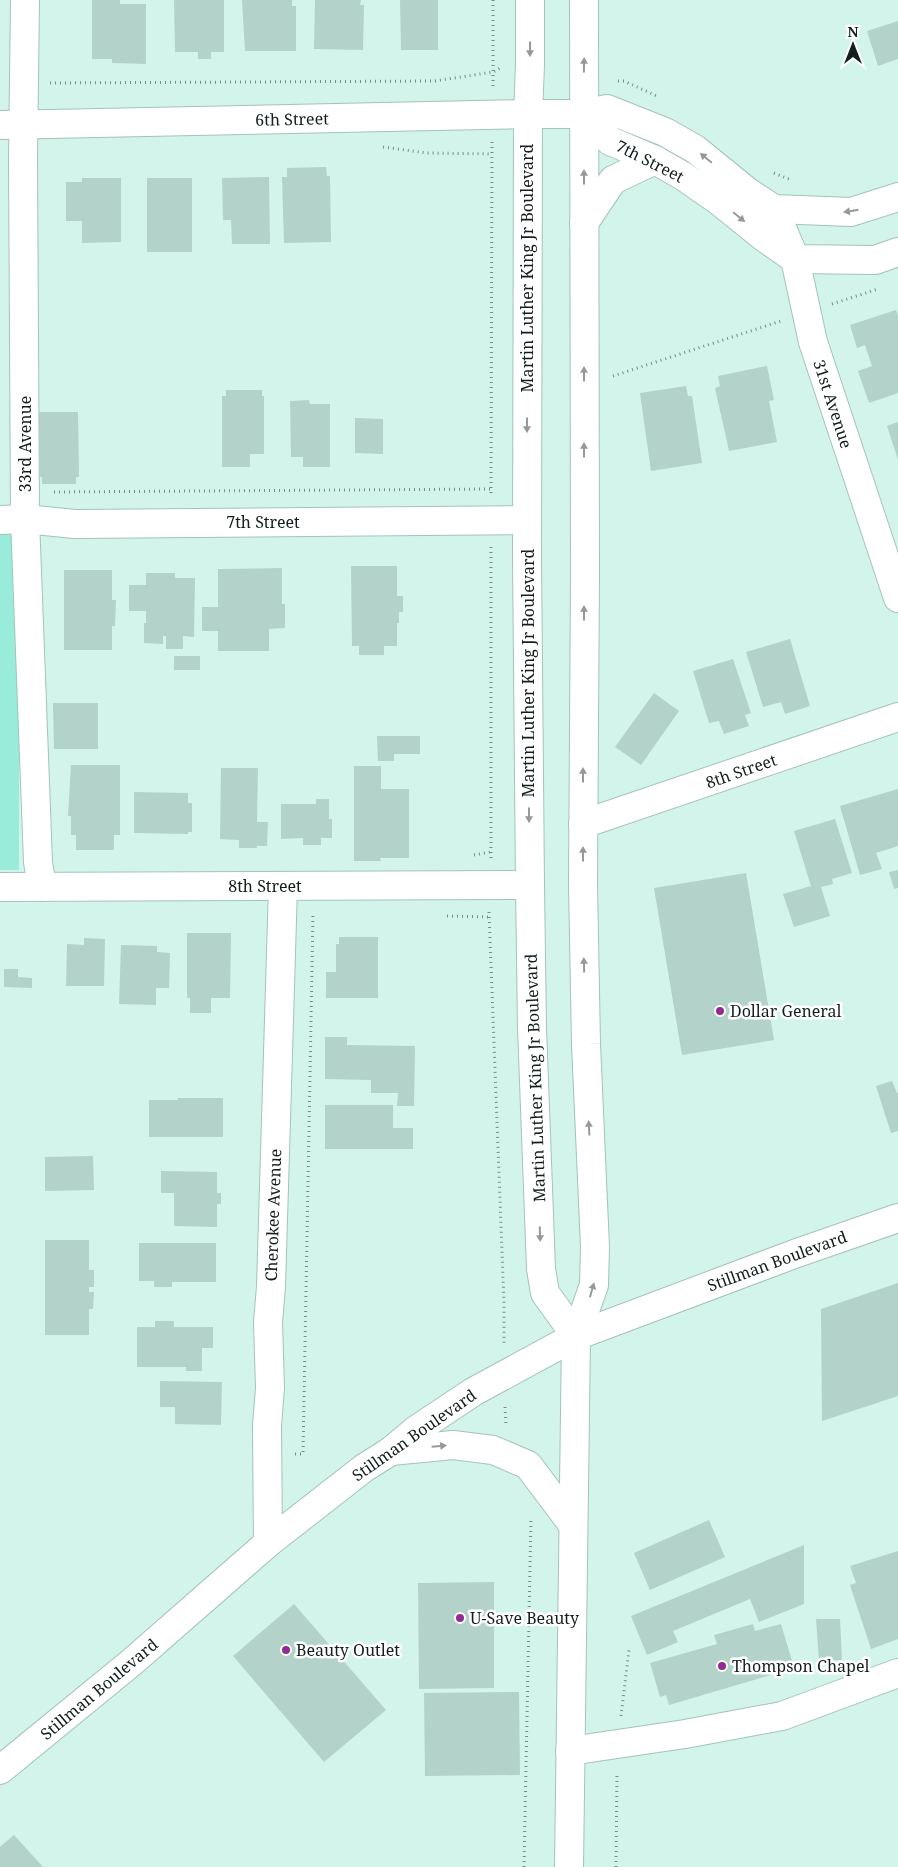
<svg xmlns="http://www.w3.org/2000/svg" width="898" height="1867" font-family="'Noto Serif',serif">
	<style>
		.green { fill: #99ecd9 }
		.building { fill: #b2d2ca }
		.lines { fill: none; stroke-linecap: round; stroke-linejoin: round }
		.minor-casing { stroke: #a3c3bb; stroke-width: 30 }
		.secondary-casing { stroke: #a3c3bb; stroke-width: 30 }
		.path { stroke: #768d87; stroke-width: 3; stroke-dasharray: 1 4; stroke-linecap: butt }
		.minor { stroke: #fff; stroke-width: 28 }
		.secondary { stroke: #fff; stroke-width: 28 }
		.oneway { fill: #959a99 }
		.poi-dot { fill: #922c92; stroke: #fff; stroke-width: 2 }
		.labels { text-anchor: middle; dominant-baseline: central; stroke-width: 5; stroke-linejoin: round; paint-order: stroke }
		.street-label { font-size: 16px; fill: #131f1c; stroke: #fff }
		.poi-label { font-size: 16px; fill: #131f1c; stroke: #fff; text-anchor: start }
	</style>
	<rect width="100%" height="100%" fill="#d3f4eb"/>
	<!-- green -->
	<polygon class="green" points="19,532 19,870 0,870 0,533"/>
	<!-- building -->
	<g class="building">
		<polygon points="92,0 120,0 120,4 146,4 146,64 112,63 112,59 92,59"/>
		<polygon points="174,0 224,0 224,52 211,52 211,59 198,59 198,52 175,52"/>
		<polygon points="242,0 292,0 292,6 296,6 296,51 245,51"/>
		<polygon points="315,0 361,0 360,5 364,5 363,50 314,49"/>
		<polygon points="400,0 438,0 438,50 401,50"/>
		<polygon points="898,21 898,59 878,66 867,31"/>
		<polygon points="326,167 327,176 330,176 331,242 284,243 282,177 287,177 287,168"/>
		<polygon points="269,177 270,244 232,244 231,220 223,220 222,178"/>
		<polygon points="82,178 121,178 121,242 82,243 82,221 66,221 66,182 82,182"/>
		<rect x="147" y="178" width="45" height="74"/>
		<polygon points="896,310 898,316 898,393 869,403 858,371 872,366 865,345 857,348 850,325"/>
		<polygon points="767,366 774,400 769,401 777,442 729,451 715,388 720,386 718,376"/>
		<polygon points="686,386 688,396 692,396 702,463 651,471 640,393"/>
		<polygon points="226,390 262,390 262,396 264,396 264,454 250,454 250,467 222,467 222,396 226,396"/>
		<polygon points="309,400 310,404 330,404 330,467 303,467 303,457 291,457 290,401"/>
		<polygon points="39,412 78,412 79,477 76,477 76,484 42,484 42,477 40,477"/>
		<polygon points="355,418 383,419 383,454 355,453"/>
		<polygon points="898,422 898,460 887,426"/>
		<polygon points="351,566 397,566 397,596 403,596 403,612 399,612 399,623 397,623 397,646 384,646 384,655 359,655 359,646 352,646"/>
		<polygon points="282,568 282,604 285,604 285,628 269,629 269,651 218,651 218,631 202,631 202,607 218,607 218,569"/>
		<polygon points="64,570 112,570 112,600 116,600 115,626 112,626 112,650 64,650"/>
		<polygon points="146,573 175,573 175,578 195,578 194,637 183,636 183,649 166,649 166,636 163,636 163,644 144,643 144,623 146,623 146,611 129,611 129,585 146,585"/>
		<polygon points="790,639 810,706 785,714 781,702 763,707 746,652"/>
		<rect x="174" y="656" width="26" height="14"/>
		<polygon points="733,659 751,713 745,715 749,726 724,734 719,721 709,723 693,671"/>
		<polygon points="654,693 679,711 641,765 615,747"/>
		<polygon points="53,703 98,703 98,749 54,749"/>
		<polygon points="377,736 420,736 420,754 394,754 394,761 378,761"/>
		<polygon points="71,765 120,765 120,835 114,835 114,850 76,850 76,835 71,835 71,816 68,816"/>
		<polygon points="354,766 381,766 381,789 409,789 409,858 380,858 381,861 354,861"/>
		<polygon points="221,768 258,768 257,822 268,822 267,846 257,846 257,848 239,848 239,840 220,839"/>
		<polygon points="898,789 898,846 876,853 882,869 860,875 840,806"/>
		<polygon points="134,792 188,793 188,803 192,803 192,832 188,832 188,834 134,833"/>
		<polygon points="316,799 329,799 329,819 332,819 332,838 321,838 321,845 303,845 303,838 281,839 281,804 316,804"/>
		<polygon points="835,819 852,873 832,879 833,884 821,887 830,916 794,927 783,894 811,886 794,831"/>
		<polygon points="898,870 898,888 894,889 889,872"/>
		<polygon points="746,873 774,1040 682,1055 654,888"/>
		<polygon points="187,933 231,933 230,998 211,998 211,1013 190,1013 190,998 187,998"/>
		<polygon points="339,937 378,937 378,998 326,998 326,972 336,972 336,944 339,944"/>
		<polygon points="84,938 105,939 104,986 66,986 67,944 84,945"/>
		<polygon points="121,945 157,946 157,952 170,953 169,988 156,988 156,1005 119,1004"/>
		<polygon points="4,969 18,969 18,977 32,978 32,988 4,987"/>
		<polygon points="325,1037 347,1037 347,1045 415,1046 414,1106 397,1106 398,1093 371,1093 371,1080 325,1079"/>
		<polygon points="892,1081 897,1093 898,1093 898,1131 891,1133 876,1086"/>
		<polygon points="178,1098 223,1098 223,1137 149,1137 149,1100 178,1100"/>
		<polygon points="325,1105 393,1105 393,1128 413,1128 413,1149 325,1149"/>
		<polygon points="93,1156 94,1190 45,1191 45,1157"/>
		<polygon points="161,1171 217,1172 217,1193 221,1193 221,1204 217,1204 217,1227 174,1226 174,1193 161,1193"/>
		<polygon points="45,1240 89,1240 89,1270 94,1270 94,1287 89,1287 89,1292 94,1292 93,1309 89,1309 89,1335 45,1335"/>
		<polygon points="139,1243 216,1243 216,1282 172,1282 172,1287 154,1287 154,1281 139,1281"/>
		<polygon points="898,1283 898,1396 822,1421 821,1309"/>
		<polygon points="155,1321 174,1321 174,1327 213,1327 213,1348 202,1348 202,1371 186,1371 186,1367 137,1367 137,1327 155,1327"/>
		<polygon points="160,1381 222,1382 221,1425 175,1424 175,1407 160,1407"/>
		<polygon points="709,1520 725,1557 650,1590 634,1553"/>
		<polygon points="804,1545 804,1604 759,1622 750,1599 673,1631 678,1642 647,1655 631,1616"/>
		<polygon points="898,1551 898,1639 871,1649 850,1585 856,1583 850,1566"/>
		<polygon points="494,1582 494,1688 419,1689 418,1583"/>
		<polygon points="294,1604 386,1710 324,1762 233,1656"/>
		<polygon points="816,1619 840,1619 842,1660 819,1661"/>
		<polygon points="753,1624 755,1631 781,1624 794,1668 669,1705 666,1695 660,1697 650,1663 717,1644 714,1635"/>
		<polygon points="519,1692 520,1775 425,1776 424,1693"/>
		<polygon points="14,1835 43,1867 0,1867 0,1847"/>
	</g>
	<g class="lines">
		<defs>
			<g id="minor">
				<polyline points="25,0 23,158 25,519 38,862 42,887"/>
				<polyline points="583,114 610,141 655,160 683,176 719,201 765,238 795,259 875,260 898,252"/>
				<polyline points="0,125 528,114 583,114 607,109 665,132 695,149 748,192 774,209 851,212 898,197"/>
				<polyline points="774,209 795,259 813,342 898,598"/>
				<polyline points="584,223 613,180 655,160"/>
				<polyline points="0,520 25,519 75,524 527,520"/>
				<polyline points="583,824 898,717"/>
				<polyline points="0,887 530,885"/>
				<polyline points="268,1543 267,1425 270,1388 268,1322 271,1287 283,886"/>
				<polyline points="570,1751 685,1734 782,1716 898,1673"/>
			</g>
			<g id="secondary">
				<polyline points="530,0 530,65 528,114 527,557 530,885 532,1028 541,1269 545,1293 576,1336"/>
				<polyline points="391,1451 453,1445 493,1450 528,1465 573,1525"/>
				<polyline points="0,1770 132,1662 268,1543 364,1468 391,1451 416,1430 473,1392 576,1336 797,1253 898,1218"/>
				<polyline points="569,1867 576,1336 594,1285 595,1247 586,1044 583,884 585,575 584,0"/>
			</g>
		</defs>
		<!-- minor casing -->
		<use href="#minor" class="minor-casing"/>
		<!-- secondary casing -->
		<use href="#secondary" class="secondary-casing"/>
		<!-- path -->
		<g class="path">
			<polyline points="493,0 493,86"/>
			<polyline points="618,81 624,81 659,97"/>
			<polyline points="50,83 435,81 493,72 502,67"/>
			<polyline points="383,147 427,153 492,154"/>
			<polyline points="774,173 791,180"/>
			<polyline points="832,304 878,289"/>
			<polyline points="613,376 781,321"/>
			<polyline points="54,492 491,489"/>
			<polyline points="491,493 492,142"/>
			<polyline points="491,547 491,858"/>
			<polyline points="474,855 491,852"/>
			<polyline points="489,912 504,1304 504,1343"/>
			<polyline points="447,916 489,917"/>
			<polyline points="505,1407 506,1425"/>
			<polyline points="295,1454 303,1454 313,913"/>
			<polyline points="621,1716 629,1650"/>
			<polyline points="524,1867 531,1518"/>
			<polyline points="616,1867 617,1772"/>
		</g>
		<!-- minor -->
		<use href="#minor" class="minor"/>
		<!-- secondary -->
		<use href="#secondary" class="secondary"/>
	</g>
	<!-- one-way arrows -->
	<defs><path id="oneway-solid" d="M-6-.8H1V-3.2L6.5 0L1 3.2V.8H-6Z" transform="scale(1.25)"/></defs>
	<g class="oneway">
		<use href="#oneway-solid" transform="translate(530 49) rotate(90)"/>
		<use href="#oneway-solid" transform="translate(584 65) rotate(-89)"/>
		<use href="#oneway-solid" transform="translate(706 158) rotate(-141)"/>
		<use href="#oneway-solid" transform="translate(584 177) rotate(-90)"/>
		<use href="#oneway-solid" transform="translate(851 211) rotate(171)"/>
		<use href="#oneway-solid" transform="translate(739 217) rotate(39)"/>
		<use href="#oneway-solid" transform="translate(584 374) rotate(-90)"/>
		<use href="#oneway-solid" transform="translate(527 425) rotate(90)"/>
		<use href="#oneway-solid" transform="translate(584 450) rotate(-90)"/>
		<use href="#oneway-solid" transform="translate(584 613) rotate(-90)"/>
		<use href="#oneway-solid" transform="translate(583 775) rotate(-90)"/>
		<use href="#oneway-solid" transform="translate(529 815) rotate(90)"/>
		<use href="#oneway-solid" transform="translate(583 854) rotate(-90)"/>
		<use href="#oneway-solid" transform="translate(584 965) rotate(-91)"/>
		<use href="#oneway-solid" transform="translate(589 1128) rotate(-93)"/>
		<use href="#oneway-solid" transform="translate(540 1234) rotate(88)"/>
		<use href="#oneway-solid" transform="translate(592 1290) rotate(-74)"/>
		<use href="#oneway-solid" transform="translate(439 1446) rotate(-5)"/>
	</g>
	<!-- markers -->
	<g class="poi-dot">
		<circle cx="720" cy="1011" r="5"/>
		<circle cx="460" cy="1618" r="5"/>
		<circle cx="286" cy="1650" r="5"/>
		<circle cx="722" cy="1666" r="5"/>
	</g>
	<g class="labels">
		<!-- street labels -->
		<g class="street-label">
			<text transform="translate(292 119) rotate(-1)">6th Street</text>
			<text transform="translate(650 161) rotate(27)">7th Street</text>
			<text transform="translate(527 268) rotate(-90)">Martin Luther King Jr Boulevard</text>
			<text transform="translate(833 404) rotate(72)">31st Avenue</text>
			<text transform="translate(25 444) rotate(-90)">33rd Avenue</text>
			<text x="263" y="522">7th Street</text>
			<text transform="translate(528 673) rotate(-90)">Martin Luther King Jr Boulevard</text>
			<text transform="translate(741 771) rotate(-19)">8th Street</text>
			<text x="265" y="886">8th Street</text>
			<text transform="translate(535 1078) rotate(-92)">Martin Luther King Jr Boulevard</text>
			<text transform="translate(273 1215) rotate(-88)">Cherokee Avenue</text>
			<text transform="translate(777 1261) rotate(-20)">Stillman Boulevard</text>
			<text transform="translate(414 1435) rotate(-35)">Stillman Boulevard</text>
			<text transform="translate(99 1689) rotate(-40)">Stillman Boulevard</text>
		</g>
		<!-- poi labels -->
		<g class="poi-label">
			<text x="730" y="1011">Dollar General</text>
			<text x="470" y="1618">U-Save Beauty</text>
			<text x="296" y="1650">Beauty Outlet</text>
			<text x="732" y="1666">Thompson Chapel</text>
		</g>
	</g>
	<!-- north arrow -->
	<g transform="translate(853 45)" stroke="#ffffff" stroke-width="4" paint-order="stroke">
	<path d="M0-4L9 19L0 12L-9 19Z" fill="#131f1c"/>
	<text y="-8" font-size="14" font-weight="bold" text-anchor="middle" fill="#131f1c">N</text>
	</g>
</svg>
